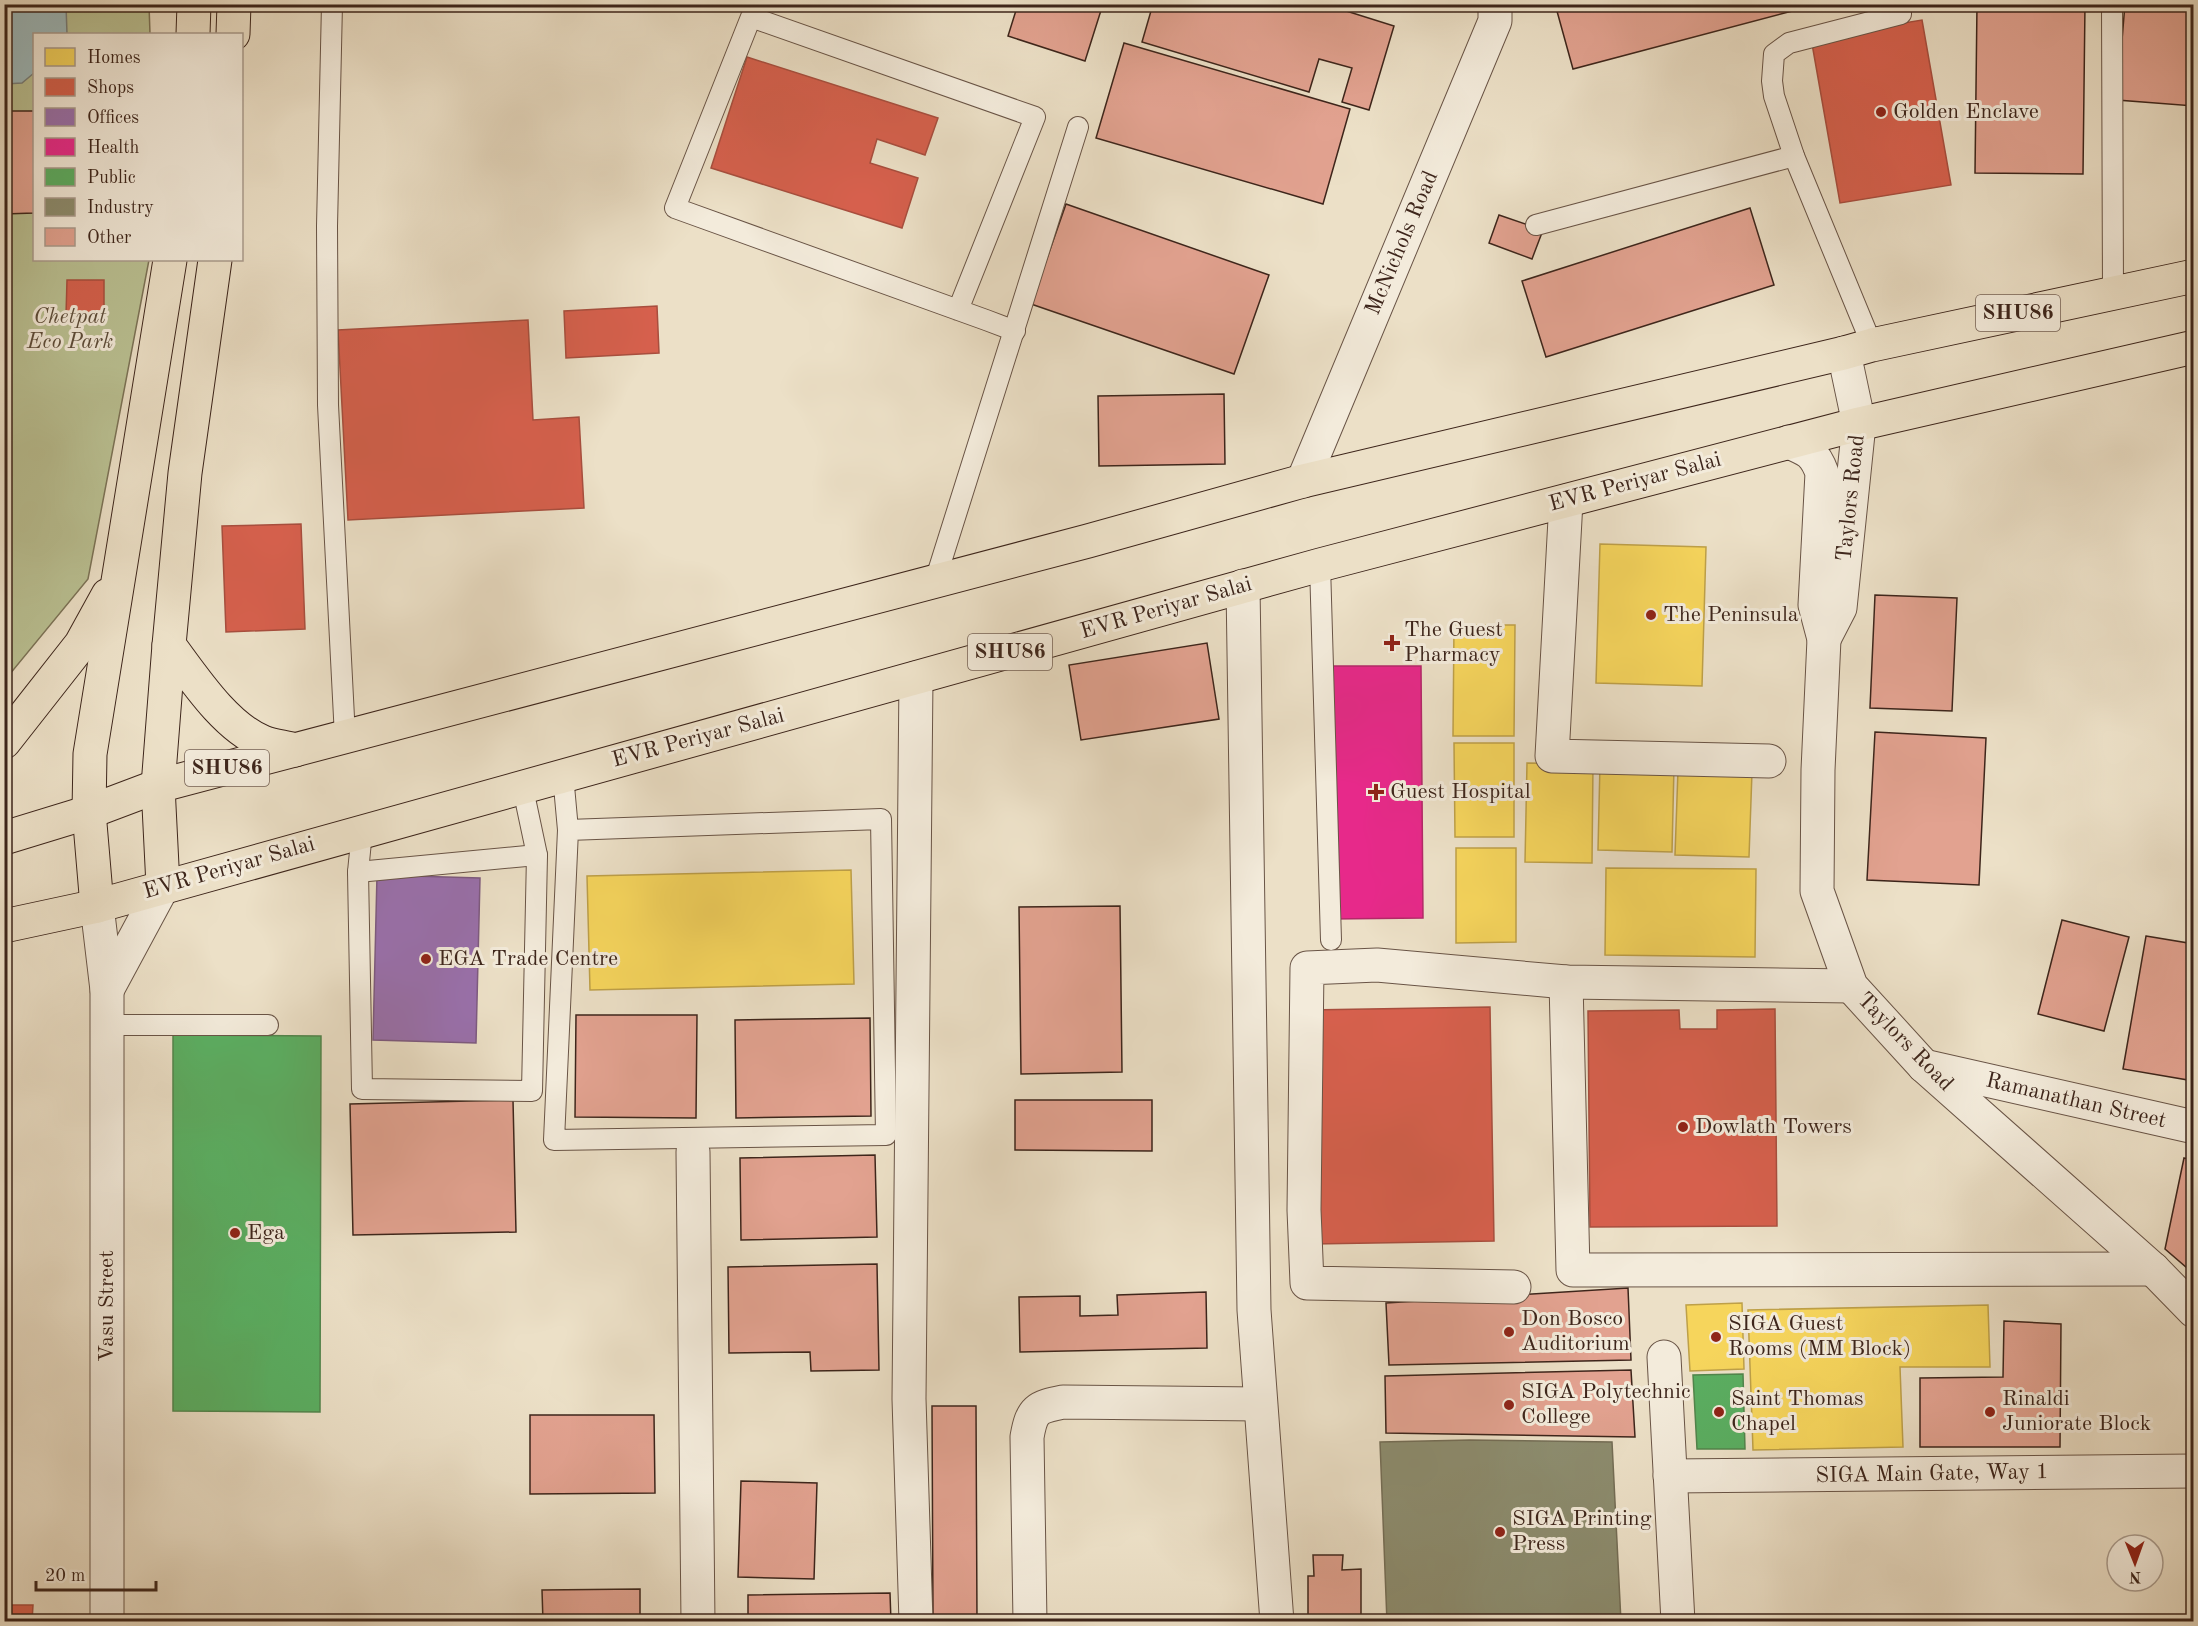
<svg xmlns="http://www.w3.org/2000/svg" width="2198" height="1626" font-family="'Old Standard TT',serif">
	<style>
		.green { fill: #bac193; stroke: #7c7357; stroke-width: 1.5 }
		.water { fill: #9dbbbf; stroke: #777f7d; stroke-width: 1.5 }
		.homes { fill: #f6d55c; stroke: #bea048; stroke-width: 1.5 }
		.shops { fill: #d6604d; stroke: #a84e3e; stroke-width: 1.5 }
		.offices { fill: #9970ab; stroke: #7d5a80; stroke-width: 1.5 }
		.health { fill: #e7298a; stroke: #b42869; stroke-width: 1.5 }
		.public { fill: #5aae61; stroke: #51854c; stroke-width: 1.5 }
		.industry { fill: #8c8c6e; stroke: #746d55; stroke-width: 1.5 }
		.building { fill: #e2a290; stroke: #3d251b; stroke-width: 1.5 }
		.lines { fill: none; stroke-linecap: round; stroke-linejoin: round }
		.service-casing { stroke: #695446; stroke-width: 22 }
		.minor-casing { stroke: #695446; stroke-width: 35 }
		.tertiary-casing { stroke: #695446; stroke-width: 35 }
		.primary-casing { stroke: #3d251b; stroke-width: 35 }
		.service { stroke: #f3ebdb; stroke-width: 20 }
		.minor { stroke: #f3ebdb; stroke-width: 33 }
		.tertiary { stroke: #f3ebdb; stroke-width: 33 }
		.primary { stroke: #ece0c7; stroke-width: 33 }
		.poi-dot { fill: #8f2418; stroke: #f3ebdb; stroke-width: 2 }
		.labels { text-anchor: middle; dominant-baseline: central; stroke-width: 6; stroke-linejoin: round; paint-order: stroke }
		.shield { fill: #f3ebdb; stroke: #746055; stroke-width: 1.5 }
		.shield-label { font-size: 21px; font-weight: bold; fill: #3d251b }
		.poi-label { font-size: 22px; fill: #3d251b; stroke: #f3ebdb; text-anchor: start }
		.street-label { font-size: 22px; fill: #3d251b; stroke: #f3ebdb }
		.park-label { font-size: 22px; font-style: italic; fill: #5c4c39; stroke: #f3ebdb }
	</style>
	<rect width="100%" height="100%" fill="#ece0c7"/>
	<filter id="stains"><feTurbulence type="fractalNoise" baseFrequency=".00333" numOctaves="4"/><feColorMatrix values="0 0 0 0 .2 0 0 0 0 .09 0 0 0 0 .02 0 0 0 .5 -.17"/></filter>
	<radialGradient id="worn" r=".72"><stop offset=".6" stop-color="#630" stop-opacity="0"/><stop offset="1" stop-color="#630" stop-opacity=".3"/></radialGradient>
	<!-- green -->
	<polygon class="green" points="5,5 149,5 150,34 34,34 34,260 149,260 88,579 5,680"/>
	<!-- water -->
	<polygon class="water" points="5,4 66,5 67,34 34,34 34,73 22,83 5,84"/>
	<!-- homes -->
	<g class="homes">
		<polygon points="1600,544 1706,547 1702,686 1596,683"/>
		<polygon points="1454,625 1515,625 1514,736 1453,736"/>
		<polygon points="1454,743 1514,743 1514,837 1455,837"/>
		<polygon points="1527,763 1593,764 1592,863 1525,862"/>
		<polygon points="1600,764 1674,766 1672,852 1598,850"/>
		<polygon points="1678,770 1752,772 1749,857 1675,855"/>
		<polygon points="1456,848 1516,848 1516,942 1456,943"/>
		<polygon points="1606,868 1756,869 1755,957 1605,955"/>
		<polygon points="851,870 854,984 590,990 587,876"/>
		<polygon points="1742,1303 1744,1369 1690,1371 1686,1305"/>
		<polygon points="1988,1305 1990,1367 1900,1367 1903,1447 1753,1450 1748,1310"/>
	</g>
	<!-- shops -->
	<g class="shops">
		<polygon points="1922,20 1951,185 1840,203 1811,38"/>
		<polygon points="747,57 938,118 925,155 877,139 870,163 918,178 902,228 711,168"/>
		<polygon points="67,280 104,280 104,316 66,315"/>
		<polygon points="657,306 659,353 566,358 564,311"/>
		<polygon points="528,320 533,420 579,417 584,508 348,520 338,330"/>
		<polygon points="301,524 305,629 226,632 222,526"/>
		<polygon points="1490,1007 1494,1241 1313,1244 1308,1010"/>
		<polygon points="1775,1009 1777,1226 1590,1227 1588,1011 1679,1010 1680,1029 1717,1029 1717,1010"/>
		<polygon points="4,1435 11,1435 10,1511 4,1511"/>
		<polygon points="4,1605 33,1605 32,1622 4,1622"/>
	</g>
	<!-- offices -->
	<polygon class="offices" points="377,875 480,878 476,1043 373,1040"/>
	<!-- health -->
	<polygon class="health" points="1331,666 1421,666 1423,918 1331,919"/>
	<!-- public -->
	<g class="public">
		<polygon points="173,1035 321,1036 320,1412 173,1411"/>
		<polygon points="1743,1374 1745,1449 1697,1449 1693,1375"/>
	</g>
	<!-- industry -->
	<polygon class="industry" points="1470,1440 1612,1442 1621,1622 1387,1622 1380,1442"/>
	<!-- building -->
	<g class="building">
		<polygon points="1018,4 1103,4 1085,61 1008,36"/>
		<polygon points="1153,4 1324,4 1394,26 1369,110 1342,102 1352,68 1319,59 1309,92 1142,42"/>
		<polygon points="1555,4 1819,4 1573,69"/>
		<polygon points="1977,4 2085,4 2083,174 1975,173"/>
		<polygon points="2125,4 2194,4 2194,106 2117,100"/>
		<polygon points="1124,43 1350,109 1323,204 1096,138"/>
		<polygon points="4,111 34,111 34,213 4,214"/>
		<polygon points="1066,204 1269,275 1234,374 1031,304"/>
		<polygon points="1750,208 1774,285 1546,357 1522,281"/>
		<polygon points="1499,215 1543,230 1532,259 1489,243"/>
		<polygon points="1224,394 1225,464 1099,466 1098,396"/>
		<polygon points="1875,595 1957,598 1952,711 1870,708"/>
		<polygon points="1207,643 1219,719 1081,740 1069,665"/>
		<polygon points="1875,732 1986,738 1979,885 1867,880"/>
		<polygon points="1120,906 1122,1072 1021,1074 1019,907"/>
		<polygon points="2062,920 2129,937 2104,1031 2038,1014"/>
		<polygon points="2146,936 2194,944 2194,1081 2123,1069"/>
		<polygon points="576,1015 697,1015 696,1118 575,1117"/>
		<polygon points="870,1018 871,1116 736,1118 735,1020"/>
		<polygon points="513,1100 516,1232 353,1235 350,1104"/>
		<polygon points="1015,1100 1152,1100 1152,1151 1015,1150"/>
		<polygon points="875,1155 877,1237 741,1240 740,1158"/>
		<polygon points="2184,1158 2194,1160 2194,1274 2165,1249"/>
		<polygon points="877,1264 879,1370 811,1371 810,1352 729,1353 728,1267"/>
		<polygon points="1628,1288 1631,1360 1389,1365 1386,1303"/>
		<polygon points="1206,1292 1207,1348 1020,1352 1019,1297 1080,1296 1080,1316 1118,1315 1117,1295"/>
		<polygon points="2004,1321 2061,1324 2060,1447 1920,1447 1920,1378 2003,1377"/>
		<polygon points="1631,1370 1635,1437 1386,1433 1385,1376"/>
		<polygon points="932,1406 976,1406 977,1622 933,1622"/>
		<polygon points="530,1415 654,1415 655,1493 530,1494"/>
		<polygon points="741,1481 817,1483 814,1579 738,1577"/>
		<polygon points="1313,1555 1343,1555 1342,1570 1361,1569 1361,1622 1308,1622 1308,1576 1314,1576"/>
		<polygon points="640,1589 640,1622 543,1622 542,1590"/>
		<polygon points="890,1593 891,1622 748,1622 748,1595"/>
	</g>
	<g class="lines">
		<defs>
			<g id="service">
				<polyline points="332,4 327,226 328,405 345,737"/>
				<polyline points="2112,4 2113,292"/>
				<polyline points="1536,225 1794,156"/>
				<polyline points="958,310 1035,117 751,17 675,208 986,320 1015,331"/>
				<polyline points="1872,345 1794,156 1774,96 1772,81 1774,54 1789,43 1901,14"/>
				<polyline points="1320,565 1331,940"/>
				<polyline points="935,581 1078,127"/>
				<polyline points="563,775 568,830"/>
				<polygon points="881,819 886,1135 554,1140 568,830"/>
				<polyline points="362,831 358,872 362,1089 532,1091 537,855 523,789"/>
				<polyline points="358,872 537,855"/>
				<polyline points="107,1025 268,1025"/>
			</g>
			<g id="minor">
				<polyline points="1303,481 1495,21 1495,4"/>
				<polyline points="1566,501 1552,756 1769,761"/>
				<polyline points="1243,586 1254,1310 1277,1622"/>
				<polyline points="97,906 107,990 107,1622"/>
				<polyline points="1566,982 1573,1270 2153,1269"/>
				<polyline points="107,990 163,886"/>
				<polyline points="1924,1066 2194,1127"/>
				<polyline points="693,1152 698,1622"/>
				<polyline points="1514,1287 1307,1283 1304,1210 1307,968 1377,965 1566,982 1851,986"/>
				<polyline points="1664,1357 1678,1622"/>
				<polyline points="1670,1476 2194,1471"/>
				<polyline points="916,1622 909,1399 916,678"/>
				<path d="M1030,1622L1027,1437C1032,1409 1037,1407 1063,1402L1260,1404"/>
			</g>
			<g id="tertiary">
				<path d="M1789,442C1808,450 1815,453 1822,473L1815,605L1824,639L1818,770L1817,891L1851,986L1924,1066L2153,1269L2194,1311"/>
				<polyline points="1824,639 1840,608 1859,424 1844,353"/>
			</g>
			<g id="primary">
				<polyline points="193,34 194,4"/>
				<polyline points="233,34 234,4"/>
				<path d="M169,645C193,677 225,727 263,742C273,746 285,747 295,750"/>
				<polyline points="4,742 81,644 108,595"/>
				<polyline points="4,838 89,812 158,786 1088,541 1303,481 1844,353 1872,345 2194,276"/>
				<polyline points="163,886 158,786 169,645 185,473 215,260"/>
				<polyline points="97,906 89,812 90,754 170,260"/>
				<polyline points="4,926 97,906 1320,565 1859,424 2194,347"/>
			</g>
		</defs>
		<!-- service casing -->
		<use href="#service" class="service-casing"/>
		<!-- minor casing -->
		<use href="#minor" class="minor-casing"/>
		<!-- tertiary casing -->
		<use href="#tertiary" class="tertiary-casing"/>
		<!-- primary casing -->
		<use href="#primary" class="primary-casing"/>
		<!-- service -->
		<use href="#service" class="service"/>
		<!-- minor -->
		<use href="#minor" class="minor"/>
		<!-- tertiary -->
		<use href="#tertiary" class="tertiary"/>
		<!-- primary -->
		<use href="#primary" class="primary"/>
	</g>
	<!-- markers -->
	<g class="poi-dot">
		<circle cx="1881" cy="112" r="6"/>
		<circle cx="1651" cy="615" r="6"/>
		<path d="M1389 634h6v6h6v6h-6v6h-6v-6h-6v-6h6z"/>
		<path d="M1373 783h6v6h6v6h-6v6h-6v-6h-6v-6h6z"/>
		<circle cx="426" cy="959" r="6"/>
		<circle cx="1683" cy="1127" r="6"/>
		<circle cx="235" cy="1233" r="6"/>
		<circle cx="1509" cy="1332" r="6"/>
		<circle cx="1716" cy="1337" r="6"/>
		<circle cx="1509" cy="1405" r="6"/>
		<circle cx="1719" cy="1412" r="6"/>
		<circle cx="1990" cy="1412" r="6"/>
		<circle cx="1500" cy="1532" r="6"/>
	</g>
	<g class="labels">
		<!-- shield labels -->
		<g class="shield">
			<rect x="1976" y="295" width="84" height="36" rx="4.5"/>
			<rect x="968" y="634" width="84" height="36" rx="4.5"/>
			<rect x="185" y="750" width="84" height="36" rx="4.5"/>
		</g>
		<g class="shield-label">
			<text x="2018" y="313">SHU86</text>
			<text x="1010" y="652">SHU86</text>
			<text x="227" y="768">SHU86</text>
		</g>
		<!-- poi labels -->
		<g class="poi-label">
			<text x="1893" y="112">Golden Enclave</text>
			<text x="1663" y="615">The Peninsula</text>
			<text x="1404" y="630">The Guest<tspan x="1404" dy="25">Pharmacy</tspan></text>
			<text x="1390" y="792">Guest Hospital</text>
			<text x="438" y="959">EGA Trade Centre</text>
			<text x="1695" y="1127">Dowlath Towers</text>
			<text x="247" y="1233">Ega</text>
			<text x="1521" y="1319">Don Bosco<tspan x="1521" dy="25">Auditorium</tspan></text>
			<text x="1728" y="1324">SIGA Guest<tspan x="1728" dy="25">Rooms (MM Block)</tspan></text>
			<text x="1521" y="1392">SIGA Polytechnic<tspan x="1521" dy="25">College</tspan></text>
			<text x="1731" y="1399">Saint Thomas<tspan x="1731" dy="25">Chapel</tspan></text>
			<text x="2002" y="1399">Rinaldi<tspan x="2002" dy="25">Juniorate Block</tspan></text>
			<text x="1512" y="1519">SIGA Printing<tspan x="1512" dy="25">Press</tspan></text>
		</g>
		<!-- street labels -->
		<g class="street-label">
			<text transform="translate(1402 243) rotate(-67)">McNichols Road</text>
			<text transform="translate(1635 482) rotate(-15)">EVR Periyar Salai</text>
			<text transform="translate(1851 498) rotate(-84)">Taylors Road</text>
			<text transform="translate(1166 608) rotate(-16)">EVR Periyar Salai</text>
			<text transform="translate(698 738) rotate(-15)">EVR Periyar Salai</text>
			<text transform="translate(229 868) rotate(-16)">EVR Periyar Salai</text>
			<text transform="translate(1905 1042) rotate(46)">Taylors Road</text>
			<text transform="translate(2076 1101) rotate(13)">Ramanathan Street</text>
			<text transform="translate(107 1306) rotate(-90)">Vasu Street</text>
			<text transform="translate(1932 1474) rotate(-1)">SIGA Main Gate, Way 1</text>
		</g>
		<!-- park labels -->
		<g class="park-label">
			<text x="70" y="317">Chetpat<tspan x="70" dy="25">Eco Park</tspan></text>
		</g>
	</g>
	<!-- margin -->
	<rect width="2198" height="1626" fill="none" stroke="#ece0c7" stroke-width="24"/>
	<rect x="6" y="6" width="2186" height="1614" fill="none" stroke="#3d251b" stroke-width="3"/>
	<rect x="12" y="12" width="2174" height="1602" fill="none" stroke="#3d251b" stroke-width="1.5"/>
	<!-- legend -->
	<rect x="33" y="33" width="210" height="228" fill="#f3ebdb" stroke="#aa9c8e" stroke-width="1.5"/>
	<rect x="45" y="48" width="30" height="18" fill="#f6d55c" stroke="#aa9c8e" stroke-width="1.5"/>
	<text x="87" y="63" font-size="18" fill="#3d251b">Homes</text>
	<rect x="45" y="78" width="30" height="18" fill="#d6604d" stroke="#aa9c8e" stroke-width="1.5"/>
	<text x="87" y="93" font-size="18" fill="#3d251b">Shops</text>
	<rect x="45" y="108" width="30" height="18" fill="#9970ab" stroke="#aa9c8e" stroke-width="1.5"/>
	<text x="87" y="123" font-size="18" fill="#3d251b">Offices</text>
	<rect x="45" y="138" width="30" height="18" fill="#e7298a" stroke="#aa9c8e" stroke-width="1.5"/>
	<text x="87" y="153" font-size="18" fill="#3d251b">Health</text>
	<rect x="45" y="168" width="30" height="18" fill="#5aae61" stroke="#aa9c8e" stroke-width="1.5"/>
	<text x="87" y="183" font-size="18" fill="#3d251b">Public</text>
	<rect x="45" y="198" width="30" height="18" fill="#8c8c6e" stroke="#aa9c8e" stroke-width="1.5"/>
	<text x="87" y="213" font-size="18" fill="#3d251b">Industry</text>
	<rect x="45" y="228" width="30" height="18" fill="#e2a290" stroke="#aa9c8e" stroke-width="1.5"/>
	<text x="87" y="243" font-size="18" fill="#3d251b">Other</text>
	<!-- north arrow -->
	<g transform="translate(2135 1563) rotate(179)"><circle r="28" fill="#f3ebdb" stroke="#aa9c8e" stroke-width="1.5"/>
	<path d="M0-4.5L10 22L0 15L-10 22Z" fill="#8f2418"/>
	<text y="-9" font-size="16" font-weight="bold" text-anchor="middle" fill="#3d251b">N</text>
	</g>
	<!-- scale -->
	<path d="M36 1581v9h120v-9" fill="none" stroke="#3d251b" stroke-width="3"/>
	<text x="45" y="1581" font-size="18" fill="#3d251b" stroke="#f3ebdb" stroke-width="4.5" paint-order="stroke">20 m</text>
	<rect width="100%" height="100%" filter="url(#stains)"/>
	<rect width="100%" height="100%" fill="url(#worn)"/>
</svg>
